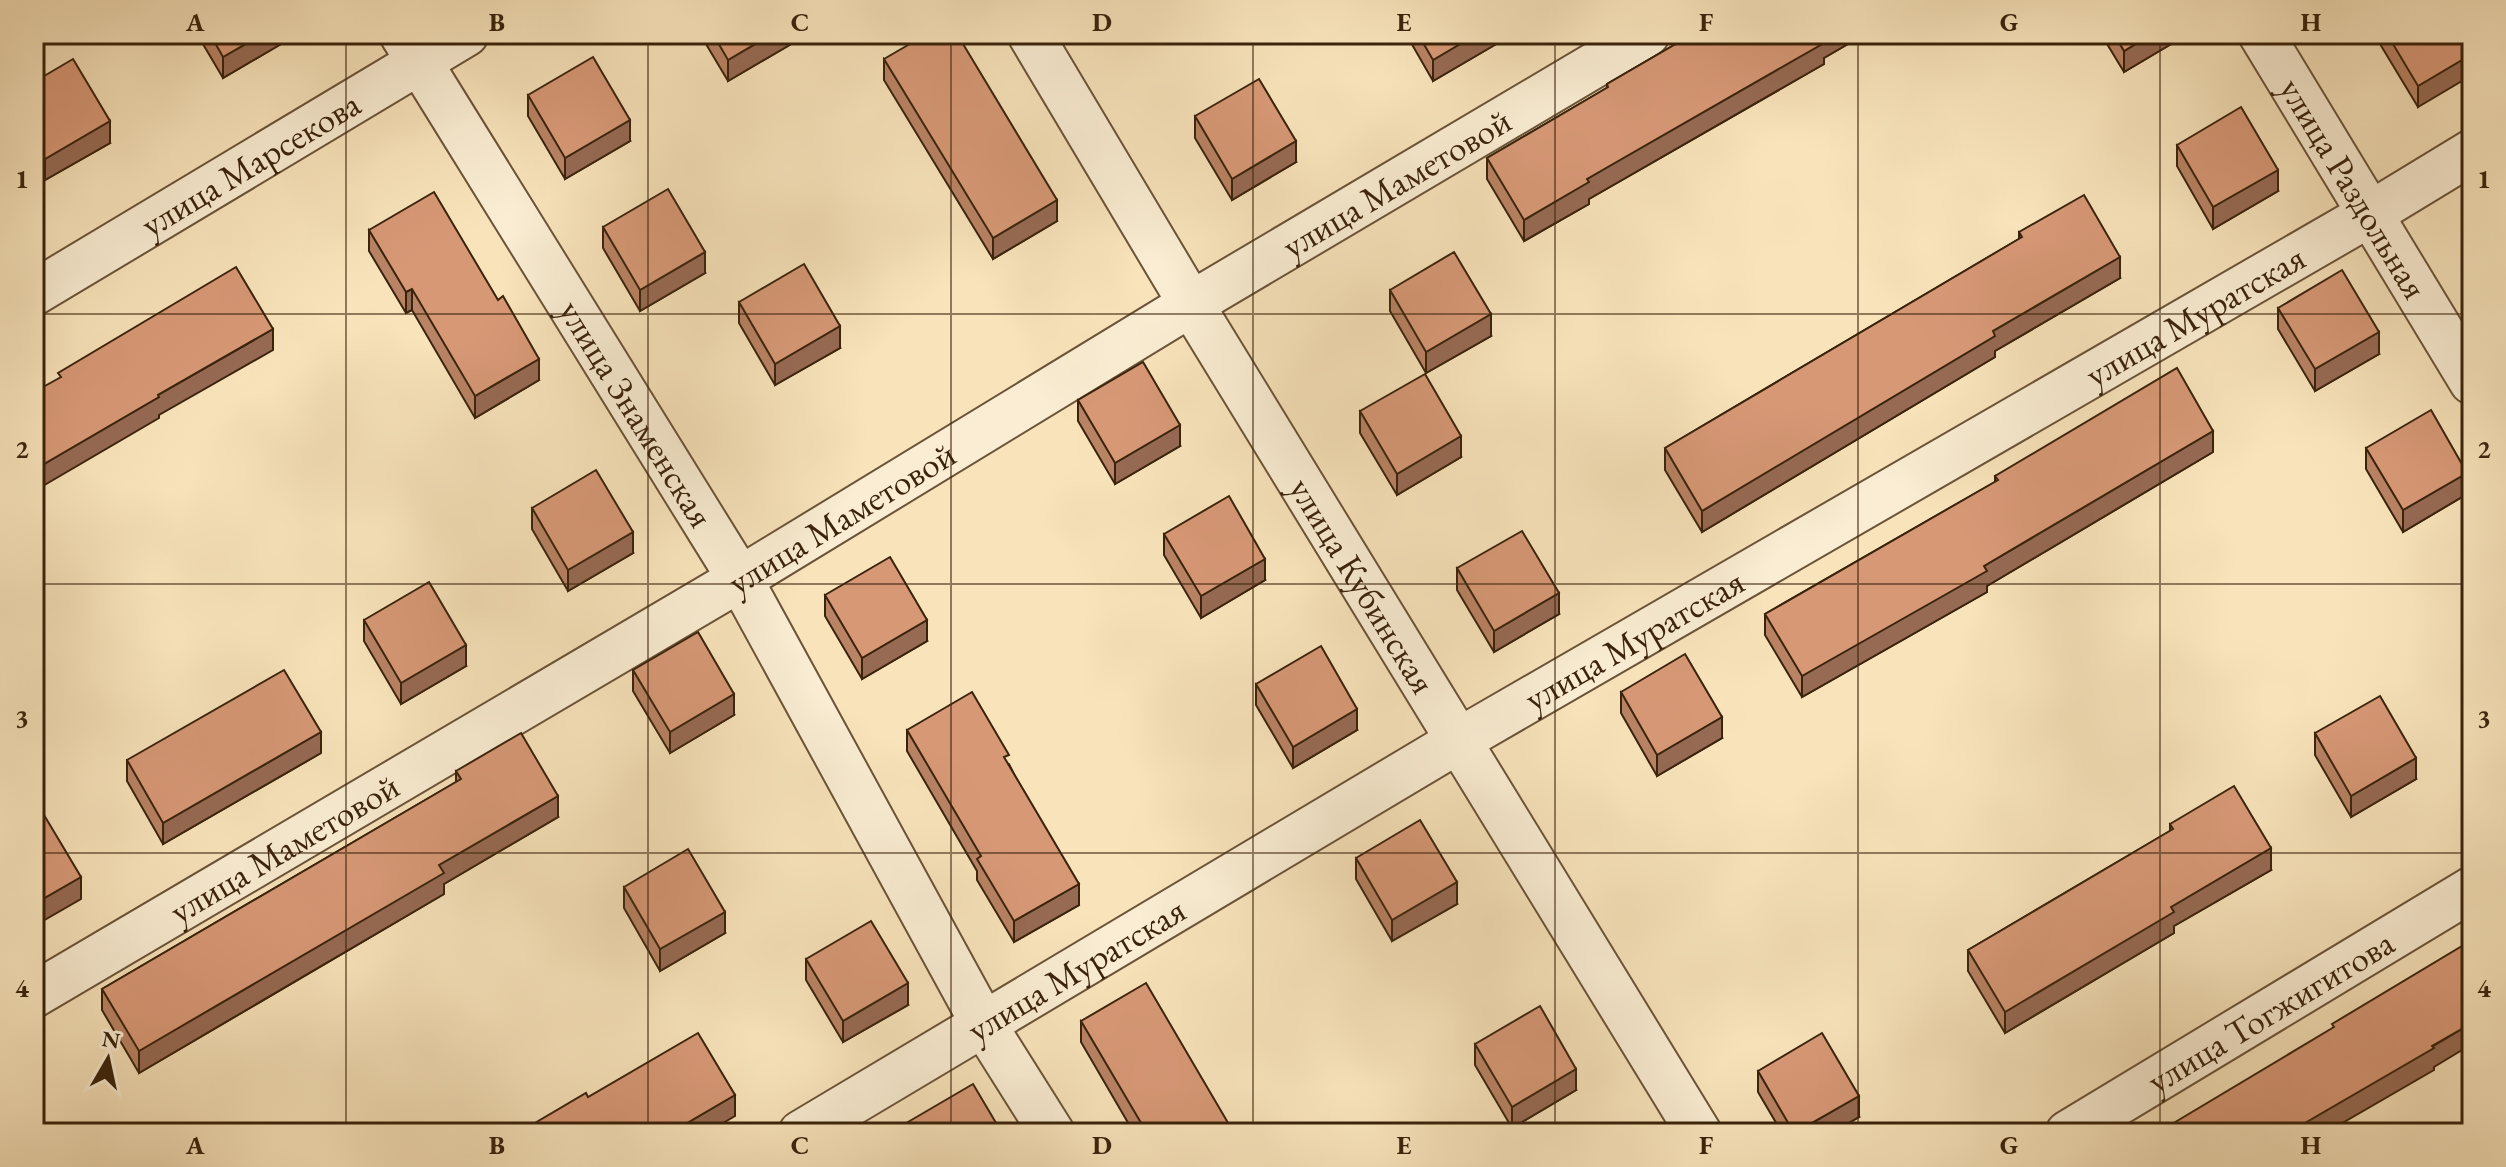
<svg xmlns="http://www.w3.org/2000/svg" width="2506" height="1167" font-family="'EB Garamond',serif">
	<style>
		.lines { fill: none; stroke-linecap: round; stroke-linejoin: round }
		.street-casing { stroke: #6a5337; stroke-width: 48 }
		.street { stroke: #faedd3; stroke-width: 44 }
		.wall { fill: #b98365; stroke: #3a230b; stroke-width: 2 }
		.shaded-wall { fill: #966a53; stroke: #3a230b; stroke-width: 2 }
		.building { fill: #d79876; stroke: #3a230b; stroke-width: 2 }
		.grid { fill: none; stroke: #3a230b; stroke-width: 2; stroke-opacity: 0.55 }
		.labels { text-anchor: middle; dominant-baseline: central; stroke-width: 6; stroke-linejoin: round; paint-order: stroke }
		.street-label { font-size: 36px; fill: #3a230b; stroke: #faedd3 }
		.neatline { fill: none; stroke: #3a230b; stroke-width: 3 }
		.grid-label { font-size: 26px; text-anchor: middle; font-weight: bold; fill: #3a230b }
	</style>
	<rect width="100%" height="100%" fill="#f8e3bb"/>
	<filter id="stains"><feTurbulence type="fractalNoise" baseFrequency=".0025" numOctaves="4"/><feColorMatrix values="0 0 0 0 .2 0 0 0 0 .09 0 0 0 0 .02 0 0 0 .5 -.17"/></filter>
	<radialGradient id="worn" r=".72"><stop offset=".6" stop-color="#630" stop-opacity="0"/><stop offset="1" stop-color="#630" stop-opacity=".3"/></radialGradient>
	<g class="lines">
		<defs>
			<g id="street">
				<path id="s1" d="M402,34L740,579L984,1025L1052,1133"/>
				<path id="s2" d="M1030,34L1191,304L1699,1133"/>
				<path id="s3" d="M2261,34L2472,382"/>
				<path id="s4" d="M34,293L466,34"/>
				<path id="s5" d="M34,995L740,579L1191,304L1647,34"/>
				<path id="s6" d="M801,1133L1458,741L2370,214L2472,152"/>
				<path id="s7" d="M2068,1133L2472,889"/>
			</g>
		</defs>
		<!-- street casing -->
		<use href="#street" class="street-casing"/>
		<!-- street -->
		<use href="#street" class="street"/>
	</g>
	<!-- wall -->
	<g class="wall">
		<polygon points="197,34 288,34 288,40 223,78"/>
		<polygon points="700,34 793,34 793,43 728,81"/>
		<polygon points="1406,34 1506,34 1498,39 1498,43 1433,81"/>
		<polygon points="1693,34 1865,34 1824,58 1824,64 1589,199 1589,204 1524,241 1487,179 1487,158 1607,88 1607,84"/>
		<polygon points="2101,34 2188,34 2124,72"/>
		<polygon points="2380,34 2472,34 2418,107 2380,44"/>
		<polygon points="884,59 1057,221 993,259 884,80"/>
		<polygon points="34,82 110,143 45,180 34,162"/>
		<polygon points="528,95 630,141 565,179 528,116"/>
		<polygon points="1195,116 1296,162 1232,200 1195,138"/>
		<polygon points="2177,145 2278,191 2213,229 2177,166"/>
		<polygon points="603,227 705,273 640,311 603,248"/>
		<polygon points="369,230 539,380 475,418 412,310 406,313 369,251"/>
		<polygon points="2019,232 2120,278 1995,351 1995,357 1702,532 1665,470 1665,448 2019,239"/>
		<polygon points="1390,290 1491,336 1426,373 1390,311"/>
		<polygon points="739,302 840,348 775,385 739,323"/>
		<polygon points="2278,308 2379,354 2315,391 2278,329"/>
		<polygon points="1078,400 1180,446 1115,484 1078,421"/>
		<polygon points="1360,411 1461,457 1397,495 1360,433"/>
		<polygon points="2366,448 2467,494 2403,532 2366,469"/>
		<polygon points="2213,452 1987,586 1987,592 1802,697 1765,635 1765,614 1995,482 1995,476"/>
		<polygon points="532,508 633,553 568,591 532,529"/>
		<polygon points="1164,534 1265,580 1201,618 1164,555"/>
		<polygon points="1457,568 1559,614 1494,652 1457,590"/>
		<polygon points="825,595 927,641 862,679 825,616"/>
		<polygon points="364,620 466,666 401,704 364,641"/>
		<polygon points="633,670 734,715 670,753 633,691"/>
		<polygon points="1256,684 1357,730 1293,768 1256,705"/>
		<polygon points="1621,692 1722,738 1657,776 1621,713"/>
		<polygon points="907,730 1009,764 1079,905 1014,942 977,880 977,871 907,751"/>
		<polygon points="2315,733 2416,779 2351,817 2315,755"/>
		<polygon points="321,753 163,844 127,781 127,760"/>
		<polygon points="456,771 558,817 444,884 444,894 139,1073 102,1010 102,989 456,782"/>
		<polygon points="2170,824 2271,870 2174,926 2174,933 2005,1033 1968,971 1968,950 2170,831"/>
		<polygon points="1356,858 1457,904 1392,941 1356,879"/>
		<polygon points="624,887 725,933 660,971 624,908"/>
		<polygon points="806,959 908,1005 843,1042 806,980"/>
		<polygon points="1081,1021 1234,1133 1134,1133 1081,1042"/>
		<polygon points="1475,1044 1576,1090 1512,1128 1475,1065"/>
		<polygon points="1758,1071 1859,1117 1831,1133 1782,1133 1758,1092"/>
		<polygon points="908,1122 1002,1133 908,1133"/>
	</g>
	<!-- shaded-wall -->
	<g class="shaded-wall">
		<polygon points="263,34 288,34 288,40 223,78 223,57"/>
		<polygon points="772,34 793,34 793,43 728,81 728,60"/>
		<polygon points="1477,34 1506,34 1498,39 1498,43 1433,81 1433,60"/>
		<polygon points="1829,34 1865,34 1824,58 1824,64 1589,199 1589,204 1524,241 1524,220 1587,179"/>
		<polygon points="2152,34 2188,34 2124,72 2124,51"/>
		<polygon points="2472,54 2472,75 2418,107 2418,86"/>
		<polygon points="630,120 630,141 565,179 565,158"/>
		<polygon points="110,121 110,143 45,180 45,159"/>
		<polygon points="1296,141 1296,162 1232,200 1232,179"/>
		<polygon points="2278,170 2278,191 2213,229 2213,207"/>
		<polygon points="1057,200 1057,221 993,259 993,238"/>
		<polygon points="705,252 705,273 640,311 640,290"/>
		<polygon points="2120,257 2120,278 1995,351 1995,357 1702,532 1702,511 1993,331"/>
		<polygon points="412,289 412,310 406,313 406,292"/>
		<polygon points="1491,314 1491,336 1426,373 1426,352"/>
		<polygon points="840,326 840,348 775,385 775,364"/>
		<polygon points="273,329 273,350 159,415 159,418 36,490 36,495 34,496 34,470 158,395"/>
		<polygon points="2379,332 2379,354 2315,391 2315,369"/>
		<polygon points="539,359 539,380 475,418 475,396"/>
		<polygon points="1180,425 1180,446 1115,484 1115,463"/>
		<polygon points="2213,431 2213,452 1987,586 1987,592 1802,697 1802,676 1984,566"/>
		<polygon points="1461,436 1461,457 1397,495 1397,474"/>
		<polygon points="2467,473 2467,494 2403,532 2403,510"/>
		<polygon points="633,532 633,553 568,591 568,570"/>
		<polygon points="1265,559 1265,580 1201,618 1201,596"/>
		<polygon points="1559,593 1559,614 1494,652 1494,631"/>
		<polygon points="927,620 927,641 862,679 862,658"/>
		<polygon points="466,645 466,666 401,704 401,683"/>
		<polygon points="734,694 734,715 670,753 670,732"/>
		<polygon points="1357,709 1357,730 1293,768 1293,747"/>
		<polygon points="1722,717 1722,738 1657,776 1657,755"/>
		<polygon points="321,732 321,753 163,844 163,823"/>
		<polygon points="2416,758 2416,779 2351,817 2351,796"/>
		<polygon points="558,796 558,817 444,884 444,894 139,1073 139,1051 439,865"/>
		<polygon points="2271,848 2271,870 2174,926 2174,933 2005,1033 2005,1012 2171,907"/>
		<polygon points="81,877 81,899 34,926 34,904"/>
		<polygon points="1457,882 1457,904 1392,941 1392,920"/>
		<polygon points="1079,884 1079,905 1014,942 1014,921"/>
		<polygon points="725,912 725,933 660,971 660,949"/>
		<polygon points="908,983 908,1005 843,1042 843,1021"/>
		<polygon points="2472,1023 2472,1044 2434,1067 2434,1070 2325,1133 2298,1133 2305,1123"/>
		<polygon points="1576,1069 1576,1090 1512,1128 1512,1107"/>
		<polygon points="735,1095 735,1116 706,1133 670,1133"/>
		<polygon points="1859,1096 1859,1117 1831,1133 1795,1133"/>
	</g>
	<!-- building -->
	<g class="building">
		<polygon points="210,34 263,34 223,57"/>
		<polygon points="713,34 772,34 728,60"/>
		<polygon points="927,34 957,34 1057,200 993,238 884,59"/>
		<polygon points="1418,34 1477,34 1433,60"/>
		<polygon points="1693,34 1829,34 1822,38 1824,43 1587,179 1589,182 1524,220 1487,158 1608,87 1607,84"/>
		<polygon points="2114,34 2152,34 2124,51"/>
		<polygon points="2387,34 2472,34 2472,54 2418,86"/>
		<polygon points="593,57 630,120 565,158 528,95"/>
		<polygon points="73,59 110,121 45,159 34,140 34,82"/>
		<polygon points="1259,79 1296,141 1232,179 1195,116"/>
		<polygon points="2241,107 2278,170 2213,207 2177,145"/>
		<polygon points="668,189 705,252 640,290 603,227"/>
		<polygon points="434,192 498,300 503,296 539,359 475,396 412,289 406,292 369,230"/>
		<polygon points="2084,195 2120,257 1993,331 1995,336 1702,511 1665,448 2022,237 2019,232"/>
		<polygon points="1454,252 1491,314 1426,352 1390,290"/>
		<polygon points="804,264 840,326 775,364 739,302"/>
		<polygon points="236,267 273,329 158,395 159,397 34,470 36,474 34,475 34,392 61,377 58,373"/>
		<polygon points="2342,270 2379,332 2315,369 2278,308"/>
		<polygon points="1143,362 1180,425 1115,463 1078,400"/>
		<polygon points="2177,368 2213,431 1984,566 1987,571 1802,676 1765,614 1998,480 1995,476"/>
		<polygon points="1425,374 1461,436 1397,474 1360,411"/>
		<polygon points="2431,410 2467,473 2403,510 2366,448"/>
		<polygon points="596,470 633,532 568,570 532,508"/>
		<polygon points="1229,496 1265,559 1201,596 1164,534"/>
		<polygon points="1522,531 1559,593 1494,631 1457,568"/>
		<polygon points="890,557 927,620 862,658 825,595"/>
		<polygon points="429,582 466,645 401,683 364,620"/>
		<polygon points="698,632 734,694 670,732 633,670"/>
		<polygon points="1321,646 1357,709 1293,747 1256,684"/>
		<polygon points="1685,654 1722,717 1657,755 1621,692"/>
		<polygon points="284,670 321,732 163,823 127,760"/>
		<polygon points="972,692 1009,755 1004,757 1079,884 1014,921 977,859 981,856 907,730"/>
		<polygon points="2380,696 2416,758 2351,796 2315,733"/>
		<polygon points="521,733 558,796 439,865 444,873 139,1051 102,989 461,779 456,771"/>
		<polygon points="2234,786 2271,848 2171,907 2174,912 2005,1012 1968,950 2173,829 2170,824"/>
		<polygon points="44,815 81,877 34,904 34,821"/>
		<polygon points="1420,820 1457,882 1392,920 1356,858"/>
		<polygon points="688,849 725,912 660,949 624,887"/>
		<polygon points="871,921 908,983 843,1021 806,959"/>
		<polygon points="2472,940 2472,1023 2432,1046 2434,1048 2305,1123 2308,1127 2298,1133 2157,1133 2334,1027 2332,1024"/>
		<polygon points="1146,983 1234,1133 1147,1133 1081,1021"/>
		<polygon points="1540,1006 1576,1069 1512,1107 1475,1044"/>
		<polygon points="698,1033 735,1095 670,1133 668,1129 661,1133 518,1133 586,1093 588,1097"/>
		<polygon points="1822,1033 1859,1096 1794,1133 1758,1071"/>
		<polygon points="973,1084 1002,1133 915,1133 908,1122"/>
	</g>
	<!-- grid -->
	<path class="grid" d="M346,34V1133M648,34V1133M951,34V1133M1253,34V1133M1555,34V1133M1858,34V1133M2160,34V1133M34,314H2472M34,584H2472M34,853H2472"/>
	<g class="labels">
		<!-- street labels -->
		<g class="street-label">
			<text stroke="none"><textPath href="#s4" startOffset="252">улица Марсекова</textPath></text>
			<text stroke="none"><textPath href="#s5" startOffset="1586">улица Маметовой</textPath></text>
			<text stroke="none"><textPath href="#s3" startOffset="180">улица Раздольная</textPath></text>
			<text stroke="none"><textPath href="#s6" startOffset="1616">улица Муратская</textPath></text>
			<text stroke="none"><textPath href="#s1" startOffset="446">улица Знаменская</textPath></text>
			<text stroke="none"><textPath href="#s5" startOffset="938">улица Маметовой</textPath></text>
			<text stroke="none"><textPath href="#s2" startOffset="644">улица Кубинская</textPath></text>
			<text stroke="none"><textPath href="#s6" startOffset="968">улица Муратская</textPath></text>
			<text stroke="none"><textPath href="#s5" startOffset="290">улица Маметовой</textPath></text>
			<text stroke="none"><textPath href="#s6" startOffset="320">улица Муратская</textPath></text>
			<text stroke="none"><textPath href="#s7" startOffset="236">улица Тогжигитова</textPath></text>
		</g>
	</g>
	<!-- margin -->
	<rect width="2506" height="1167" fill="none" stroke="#f8e3bb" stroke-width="88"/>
	<!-- north arrow -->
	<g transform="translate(108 1059) rotate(9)" stroke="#faedd3" stroke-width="6" paint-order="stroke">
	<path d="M0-6L14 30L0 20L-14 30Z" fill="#3a230b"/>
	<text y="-12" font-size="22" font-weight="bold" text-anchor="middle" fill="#3a230b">N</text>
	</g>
	<rect x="44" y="44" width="2418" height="1079" class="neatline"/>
	<g class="grid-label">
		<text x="195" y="31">A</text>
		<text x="497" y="31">B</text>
		<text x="800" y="31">C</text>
		<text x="1102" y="31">D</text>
		<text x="1404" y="31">E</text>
		<text x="1706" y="31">F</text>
		<text x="2009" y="31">G</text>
		<text x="2311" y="31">H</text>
		<text x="22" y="188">1</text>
		<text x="2484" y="188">1</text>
		<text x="22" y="458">2</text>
		<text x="2484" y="458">2</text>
		<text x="22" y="727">3</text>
		<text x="2484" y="727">3</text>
		<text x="22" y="997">4</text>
		<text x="2484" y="997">4</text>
		<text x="195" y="1154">A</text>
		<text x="497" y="1154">B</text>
		<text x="800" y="1154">C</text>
		<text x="1102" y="1154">D</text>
		<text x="1404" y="1154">E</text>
		<text x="1706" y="1154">F</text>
		<text x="2009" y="1154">G</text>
		<text x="2311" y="1154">H</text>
	</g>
	<rect width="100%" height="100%" filter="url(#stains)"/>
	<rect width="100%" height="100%" fill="url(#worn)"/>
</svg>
